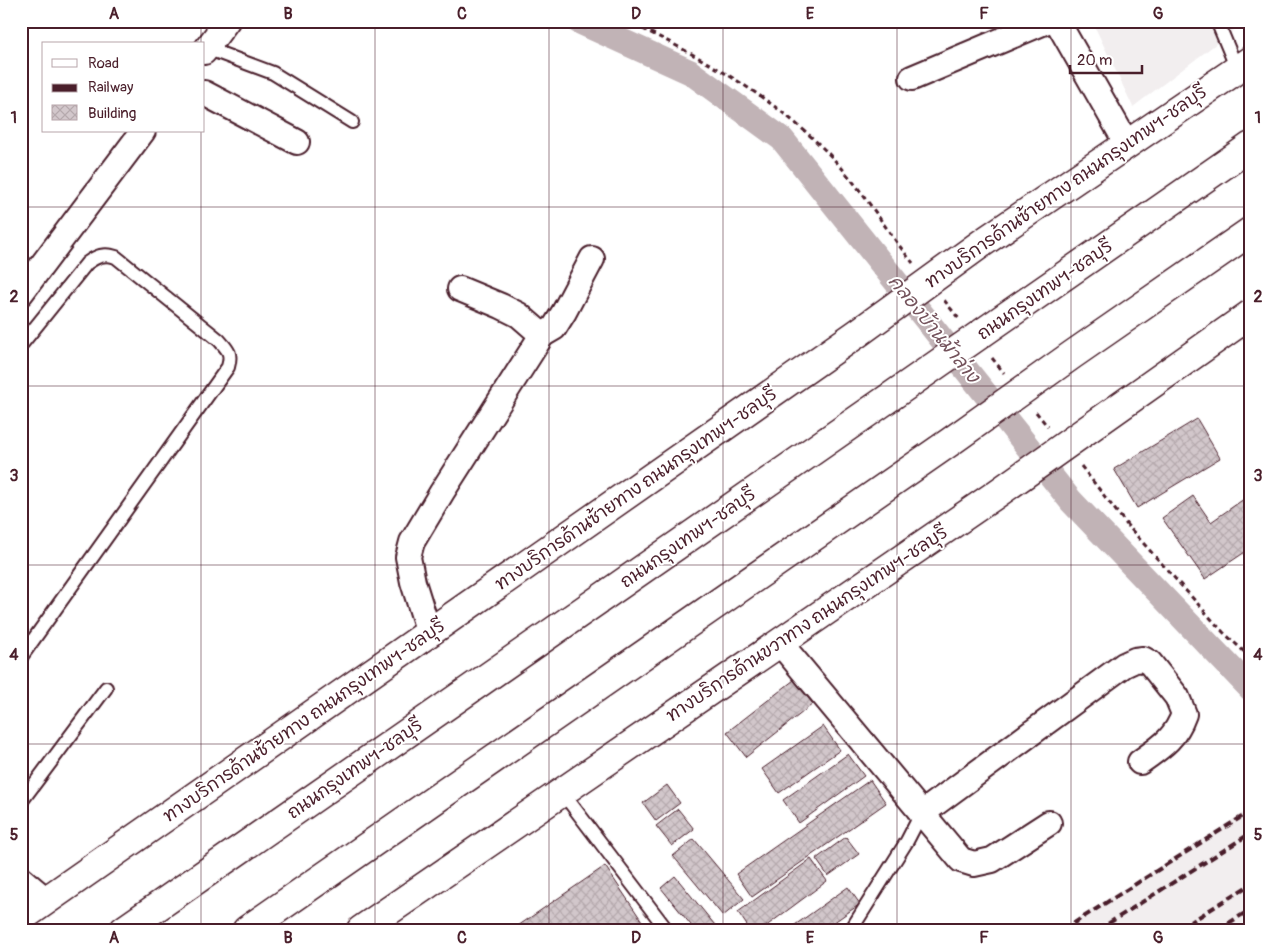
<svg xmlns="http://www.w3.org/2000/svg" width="1272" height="951" font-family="Pangolin,'Playpen Sans Thai',sans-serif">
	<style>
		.built { fill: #f2eeef }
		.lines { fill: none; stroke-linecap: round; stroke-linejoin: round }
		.canal { stroke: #c1b3b6; stroke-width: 25 }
		.building { fill: url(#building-cross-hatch); stroke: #4a1f2b }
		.service-casing { stroke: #4a1f2b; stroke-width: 16 }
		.minor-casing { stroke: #4a1f2b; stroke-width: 28 }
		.secondary-casing { stroke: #4a1f2b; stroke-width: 31 }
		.motorway-casing { stroke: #4a1f2b; stroke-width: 31 }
		.path { stroke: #4a1f2b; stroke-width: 3; stroke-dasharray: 5 4; stroke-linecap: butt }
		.service { stroke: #fff; stroke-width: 12 }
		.minor { stroke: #fff; stroke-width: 24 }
		.secondary { stroke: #fff; stroke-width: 28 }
		.motorway { stroke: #fff; stroke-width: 28 }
		.rail { stroke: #4a1f2b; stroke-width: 4; stroke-dasharray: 8 4; stroke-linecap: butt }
		.grid { fill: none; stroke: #4a1f2b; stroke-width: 1; stroke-opacity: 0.55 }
		.labels { text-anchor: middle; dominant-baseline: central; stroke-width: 4; stroke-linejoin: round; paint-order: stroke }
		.street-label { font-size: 18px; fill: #4a1f2b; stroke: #fff }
		.water-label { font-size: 19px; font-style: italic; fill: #74535c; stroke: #fff }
		.neatline { fill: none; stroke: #4a1f2b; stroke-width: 2 }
		.grid-label { font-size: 16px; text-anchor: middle; font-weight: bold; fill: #4a1f2b }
	</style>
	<defs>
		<pattern id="building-cross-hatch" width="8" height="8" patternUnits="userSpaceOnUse" patternTransform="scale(1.25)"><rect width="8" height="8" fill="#d2c7cb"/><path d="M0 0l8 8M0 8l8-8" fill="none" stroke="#b6aaae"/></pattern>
	</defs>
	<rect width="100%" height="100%" fill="#fff"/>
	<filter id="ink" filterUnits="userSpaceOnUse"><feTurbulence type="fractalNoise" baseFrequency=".02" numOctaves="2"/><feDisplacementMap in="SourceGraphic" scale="10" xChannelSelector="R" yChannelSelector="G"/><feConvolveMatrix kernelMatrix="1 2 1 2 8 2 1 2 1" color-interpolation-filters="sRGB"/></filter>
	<g filter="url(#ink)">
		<!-- built -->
		<g class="built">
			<polygon points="1092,21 1246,21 1133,107"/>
			<polygon points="1251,808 1251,930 1059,930"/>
		</g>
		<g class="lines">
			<!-- canal -->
			<polyline class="canal" points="578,21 690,72 782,139 1071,501 1251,689"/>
		</g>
		<!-- building -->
		<g class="building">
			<polygon points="1197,419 1220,458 1137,508 1114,469"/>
			<polygon points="1251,494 1251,548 1205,579 1162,518 1193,496 1211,522"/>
			<polygon points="794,680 813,704 746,757 727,732"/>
			<polygon points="823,726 840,750 779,793 762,769"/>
			<polygon points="848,754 864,776 799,823 783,800"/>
			<polygon points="870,780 886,803 752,897 736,874"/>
			<polygon points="667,785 680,803 656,821 643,803"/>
			<polygon points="678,809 694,829 672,846 656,826"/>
			<polygon points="846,837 859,854 828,876 816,859"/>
			<polygon points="694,839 744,899 723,916 673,856"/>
			<polygon points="811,859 827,881 761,930 750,930 738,912"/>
			<polygon points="605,866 648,930 512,930"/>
			<polygon points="675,876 719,930 695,930 661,888"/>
			<polygon points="848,887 860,904 823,930 788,930"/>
		</g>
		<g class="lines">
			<defs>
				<g id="service">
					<polyline points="1217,21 1237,69"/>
					<polyline points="206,48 273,73 352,122"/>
					<path d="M21,345L87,263C97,256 104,253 116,257L219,340C228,350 232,353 228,367L21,657"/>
					<polyline points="562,792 667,930"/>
					<polyline points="21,802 106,688"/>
					<polyline points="851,930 907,841 921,814"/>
				</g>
				<g id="minor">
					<polyline points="1057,21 1127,144"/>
					<polyline points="204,52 227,21"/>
					<polyline points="912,78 1047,21"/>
					<polyline points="204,93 297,142"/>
					<polyline points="21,293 143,131"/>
					<polyline points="542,335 554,328 564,312 592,259"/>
					<polyline points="429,633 413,582 408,557 412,542 442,492 542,335 519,315 501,306 460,289"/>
					<polyline points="780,643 961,860 974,864 992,860 1049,823"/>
					<path d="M921,814L1124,665L1135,660L1143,659L1150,663L1177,697L1184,714C1175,739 1161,747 1140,762"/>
					<polyline points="21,879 46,900"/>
				</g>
				<g id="secondary">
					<polyline points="21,918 858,333 982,243 1251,60"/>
					<polyline points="361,930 995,495 1251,314"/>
				</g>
				<g id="motorway">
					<polyline points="124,930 1251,146"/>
					<polyline points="247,930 950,442 1072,355 1251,231"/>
				</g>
			</defs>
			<!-- service casing -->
			<use href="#service" class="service-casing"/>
			<!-- minor casing -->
			<use href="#minor" class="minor-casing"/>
			<!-- secondary casing -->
			<use href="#secondary" class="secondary-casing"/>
			<!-- motorway casing -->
			<use href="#motorway" class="motorway-casing"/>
			<!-- path -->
			<g class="path">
				<path d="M626,21C703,57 782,101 839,165C866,195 887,232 913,263"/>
				<polyline points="944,300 959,319"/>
				<polyline points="992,358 1004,373"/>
				<polyline points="1036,412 1048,427"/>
				<polyline points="1081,466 1127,525 1223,632 1251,658"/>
			</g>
			<!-- service -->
			<use href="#service" class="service"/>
			<!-- minor -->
			<use href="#minor" class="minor"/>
			<!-- secondary -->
			<use href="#secondary" class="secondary"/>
			<!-- motorway -->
			<use href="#motorway" class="motorway"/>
			<!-- rail -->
			<g class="rail">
				<polyline points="1063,930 1251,811"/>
				<polyline points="1098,930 1251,833"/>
				<polyline points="1178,930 1251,884"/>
				<polyline points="1218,930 1251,909"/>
				<polyline points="1244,930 1251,926"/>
			</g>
		</g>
	</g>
	<!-- grid -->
	<path class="grid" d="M201,21V44M375,21V930M549,21V930M723,21V930M897,21V930M1071,21V930M201,131V930M21,207H1251M21,386H1251M21,565H1251M21,744H1251"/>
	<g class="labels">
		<!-- street labels -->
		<g class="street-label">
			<text transform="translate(1066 187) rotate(-35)">ทางบริการด้านซ้ายทาง ถนนกรุงเทพฯ-ชลบุรี</text>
			<text transform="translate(1045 290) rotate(-35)">ถนนกรุงเทพฯ-ชลบุรี</text>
			<text transform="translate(636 489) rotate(-35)">ทางบริการด้านซ้ายทาง ถนนกรุงเทพฯ-ชลบุรี</text>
			<text transform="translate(688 538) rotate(-35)">ถนนกรุงเทพฯ-ชลบุรี</text>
			<text transform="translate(807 624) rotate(-34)">ทางบริการด้านขวาทาง ถนนกรุงเทพฯ-ชลบุรี</text>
			<text transform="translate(304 721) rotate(-35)">ทางบริการด้านซ้ายทาง ถนนกรุงเทพฯ-ชลบุรี</text>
			<text transform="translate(355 769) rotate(-35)">ถนนกรุงเทพฯ-ชลบุรี</text>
		</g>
		<!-- water labels -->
		<g class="water-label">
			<text transform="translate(934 329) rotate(51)">คลองบ้านม้าล่าง</text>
		</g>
	</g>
	<!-- margin -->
	<rect width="1272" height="951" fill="none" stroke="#fff" stroke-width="55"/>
	<!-- legend -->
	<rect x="42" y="42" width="162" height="90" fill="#ffffff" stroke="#b7a5aa"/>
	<rect x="52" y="59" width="25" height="8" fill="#ffffff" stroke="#b7a5aa"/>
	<text x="88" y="68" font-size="15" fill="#4a1f2b">Road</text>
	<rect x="52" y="84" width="25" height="8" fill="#4a1f2b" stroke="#b7a5aa"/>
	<text x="88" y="92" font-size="15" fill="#4a1f2b">Railway</text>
	<rect x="52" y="105" width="25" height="15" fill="url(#building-cross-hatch)" stroke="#b7a5aa"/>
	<text x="88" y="118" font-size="15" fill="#4a1f2b">Building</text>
	<!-- scale -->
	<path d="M1070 65v8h72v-8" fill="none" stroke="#4a1f2b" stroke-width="2.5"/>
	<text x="1077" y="65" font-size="15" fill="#4a1f2b" stroke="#ffffff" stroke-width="4" paint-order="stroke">20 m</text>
	<rect x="28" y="28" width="1216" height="896" class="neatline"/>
	<g class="grid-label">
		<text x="114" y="19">A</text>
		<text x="288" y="19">B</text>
		<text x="462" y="19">C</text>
		<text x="636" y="19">D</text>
		<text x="810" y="19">E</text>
		<text x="984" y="19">F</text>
		<text x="1158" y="19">G</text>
		<text x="14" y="123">1</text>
		<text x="1258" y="123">1</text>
		<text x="14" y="302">2</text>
		<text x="1258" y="302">2</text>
		<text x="14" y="481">3</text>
		<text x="1258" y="481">3</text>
		<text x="14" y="660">4</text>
		<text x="1258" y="660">4</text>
		<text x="14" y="840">5</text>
		<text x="1258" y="840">5</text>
		<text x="114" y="943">A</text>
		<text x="288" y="943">B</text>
		<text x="462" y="943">C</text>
		<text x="636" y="943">D</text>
		<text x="810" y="943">E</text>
		<text x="984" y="943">F</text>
		<text x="1158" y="943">G</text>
	</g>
</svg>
